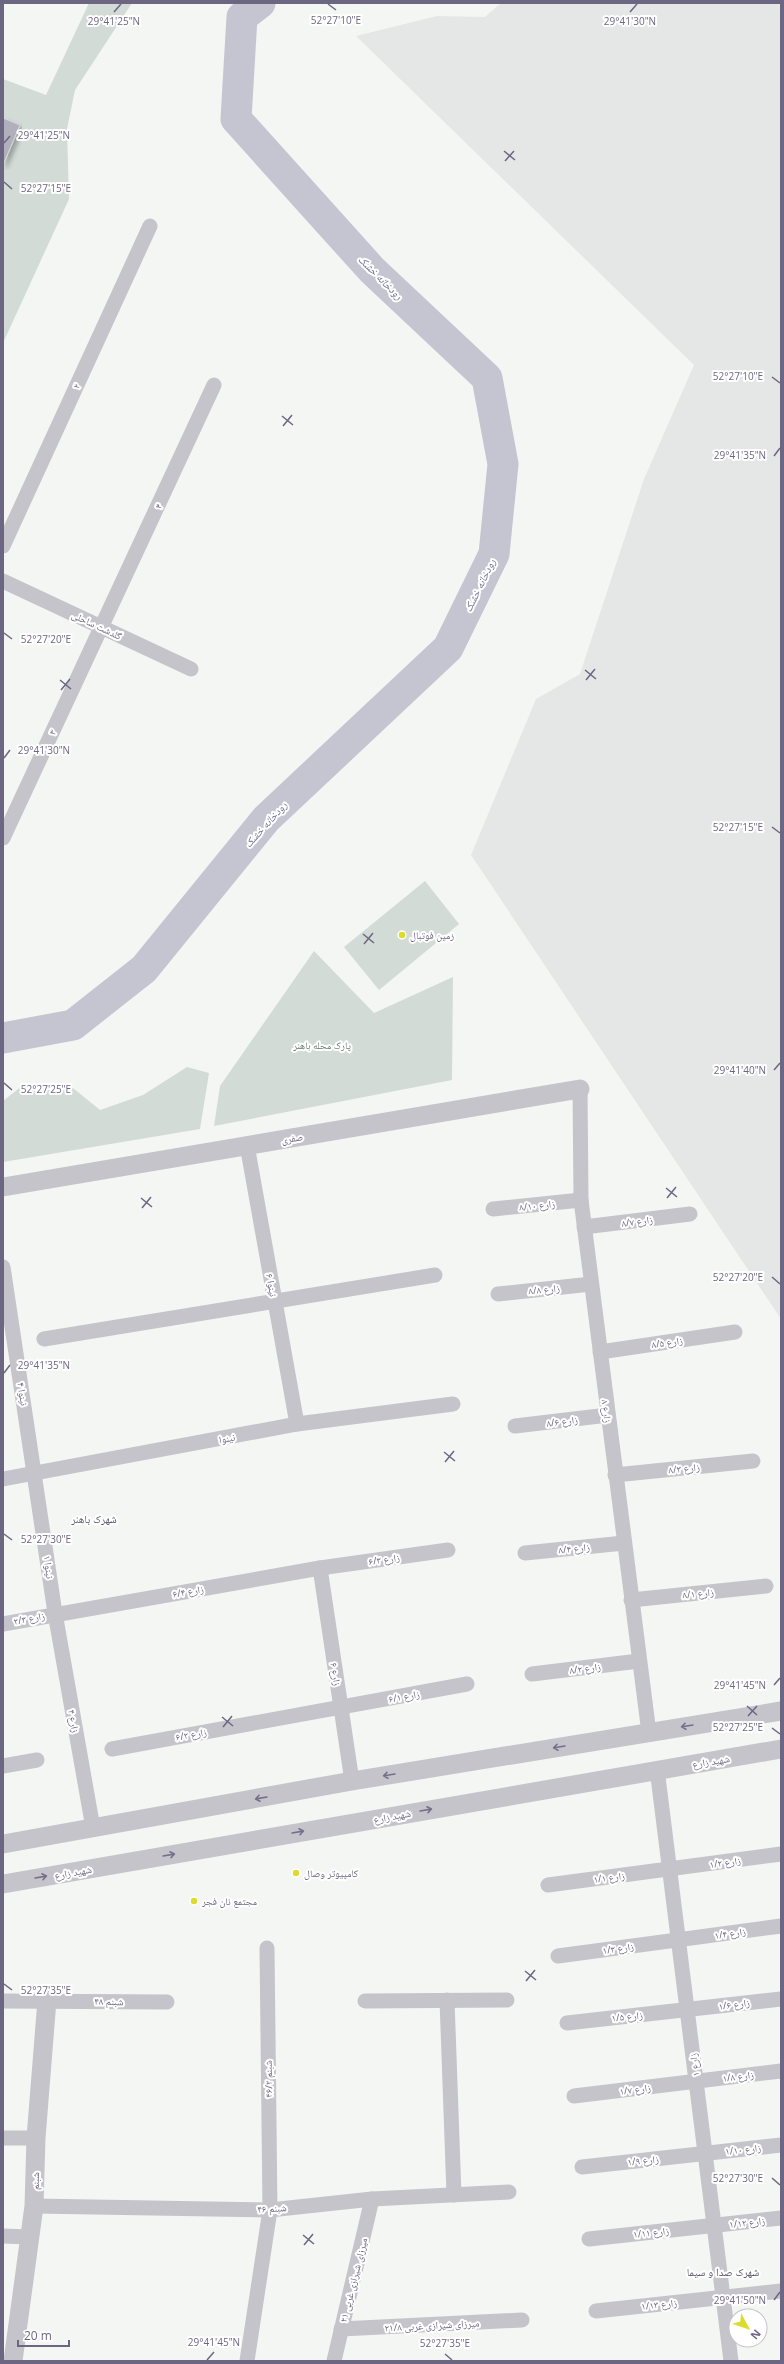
<svg xmlns="http://www.w3.org/2000/svg" width="784" height="2364" font-family="'Open Sans','Noto Naskh Arabic',sans-serif">
	<style>
		.built { fill: #e5e7e7 }
		.green { fill: #d2dbd6 }
		.lines { fill: none; stroke-linecap: round; stroke-linejoin: round }
		.river { stroke: #c5c5d1; stroke-width: 31 }
		.building { fill: #b1afbb; stroke: #d6d8d6; filter: url(#shadow) }
		.minor { stroke: #c6c4cb; stroke-width: 15 }
		.tertiary { stroke: #c6c4cb; stroke-width: 19 }
		.oneway { stroke: #766f8a }
		.ticks { fill: none; stroke: #6d6683; stroke-width: 1.5 }
		.poi-dot { fill: #dcdc2d; stroke: #fff; stroke-width: 1.5 }
		.labels { text-anchor: middle; dominant-baseline: central; stroke-width: 4; stroke-linejoin: round; paint-order: stroke }
		.street-label { font-size: 10px; fill: #6d6683; stroke: #fff }
		.poi-label { font-size: 10px; fill: #6d6683; stroke: #fff; text-anchor: start }
		.park-label { font-size: 10px; fill: #657a71; stroke: #fff }
		.water-label { font-size: 11px; font-style: italic; fill: #737194; stroke: #fff }
		.neighbourhood-label { font-size: 11px; fill: #585468; stroke: #fff }
		.ticks-label { font-size: 10px; text-anchor: middle; fill: #6d6683; stroke: #fff; stroke-width: 4; stroke-linejoin: round; paint-order: stroke }
	</style>
	<defs>
		<filter id="shadow"><feDropShadow dx="3.5" dy="3.5" stdDeviation="2" flood-color="#0004"/></filter>
	</defs>
	<rect width="100%" height="100%" fill="#f4f6f3"/>
	<!-- built -->
	<polygon class="built" points="501,3 781,3 781,1319 471,855 536,699 580,674 644,479 694,365 356,36 437,16 485,17"/>
	<!-- green -->
	<g class="green">
		<polygon points="89,3 132,3 75,90 67,129 69,199 3,343 3,79 46,95"/>
		<polygon points="425,881 459,924 379,990 344,947"/>
		<polygon points="314,951 374,1013 453,977 452,1080 214,1126 220,1086"/>
		<polygon points="187,1067 209,1073 200,1129 3,1162 3,1101 22,1086 73,1088 100,1110 143,1095"/>
	</g>
	<g class="lines">
		<!-- river -->
		<polyline class="river" points="3,1038 73,1025 144,969 266,819 448,648 494,554 503,464 487,378 372,270 236,119 242,17 260,3"/>
	</g>
	<!-- building -->
	<polygon class="building" points="3,118 20,125 3,165"/>
	<g class="lines">
		<!-- minor -->
		<g class="minor">
			<polyline points="3,546 150,226"/>
			<polyline points="3,581 191,669"/>
			<polyline points="3,838 214,385"/>
			<polyline points="580,1089 581,1200 649,1733"/>
			<polyline points="247,1145 297,1424"/>
			<polyline points="493,1209 581,1200"/>
			<polyline points="584,1227 690,1214"/>
			<polyline points="3,1267 55,1613 93,1828"/>
			<polyline points="498,1294 591,1284"/>
			<polyline points="44,1339 435,1275"/>
			<polyline points="600,1352 735,1332"/>
			<polyline points="515,1426 608,1415"/>
			<polyline points="615,1475 753,1461"/>
			<polyline points="3,1479 297,1424 453,1404"/>
			<polyline points="525,1553 624,1543"/>
			<polyline points="320,1568 352,1781"/>
			<polyline points="631,1600 766,1586"/>
			<polyline points="3,1624 320,1568 448,1550"/>
			<polyline points="532,1674 639,1661"/>
			<polyline points="112,1749 467,1684"/>
			<polyline points="3,1766 37,1760"/>
			<polyline points="657,1769 731,2361"/>
			<polyline points="548,1885 781,1854"/>
			<polyline points="558,1956 781,1926"/>
			<polyline points="447,2000 454,2195"/>
			<polyline points="3,2001 167,2002"/>
			<polyline points="365,2001 507,2000"/>
			<polyline points="567,2023 781,1999"/>
			<polyline points="574,2096 781,2071"/>
			<polyline points="3,2138 36,2138"/>
			<polyline points="582,2167 781,2145"/>
			<polyline points="34,2206 270,2210 372,2199 509,2192"/>
			<polyline points="3,2236 30,2237"/>
			<polyline points="589,2239 781,2218"/>
			<polyline points="596,2311 781,2291"/>
			<polyline points="341,2329 522,2320"/>
			<polyline points="247,2361 270,2210 267,1948"/>
			<polyline points="334,2361 372,2199"/>
		</g>
		<!-- tertiary -->
		<g class="tertiary">
			<polyline points="3,1187 580,1089"/>
			<polyline points="3,1844 352,1781 781,1711"/>
			<polyline points="3,1884 781,1749"/>
			<polyline points="13,2361 34,2206 36,2138 47,2000"/>
		</g>
	</g>
	<!-- one-way arrows -->
	<defs><path id="oneway-shaft" d="M-6 0H5M1.5-3L5.5 0L1.5 3" fill="none" stroke-width="1.6" stroke-linecap="round" stroke-linejoin="round"/></defs>
	<g class="oneway">
		<use href="#oneway-shaft" transform="translate(687 1726) rotate(171)"/>
		<use href="#oneway-shaft" transform="translate(559 1747) rotate(171)"/>
		<use href="#oneway-shaft" transform="translate(389 1775) rotate(171)"/>
		<use href="#oneway-shaft" transform="translate(261 1798) rotate(170)"/>
		<use href="#oneway-shaft" transform="translate(426 1810) rotate(-10)"/>
		<use href="#oneway-shaft" transform="translate(298 1832) rotate(-10)"/>
		<use href="#oneway-shaft" transform="translate(169 1855) rotate(-10)"/>
		<use href="#oneway-shaft" transform="translate(41 1877) rotate(-10)"/>
	</g>
	<!-- ticks -->
	<path class="ticks" d="M328,4L336,10M114,12L121,4M630,12L637,4M4,143L10,136M504,151L515,160M505,161L514,151M4,182L12,189M772,377L780,383M282,416L293,425M283,426L292,415M774,456L780,448M4,633L12,639M585,670L596,679M60,680L71,689M586,680L595,669M61,690L70,679M4,758L10,750M772,827L780,833M363,934L374,943M364,944L373,933M774,1070L780,1063M4,1083L12,1090M666,1188L677,1197M141,1198L152,1207M667,1198L676,1187M142,1208L151,1197M772,1277L780,1284M4,1373L10,1365M444,1452L455,1461M445,1462L454,1451M4,1534L12,1540M774,1685L780,1678M747,1706L757,1715M748,1716L757,1706M222,1717L233,1726M223,1727L232,1716M772,1728L780,1734M525,1971L536,1980M526,1981L535,1970M4,1984L12,1990M772,2178L780,2185M303,2235L314,2244M304,2245L313,2234M774,2300L780,2292M445,2354L452,2360M207,2360L214,2352"/>
	<!-- markers -->
	<g class="poi-dot">
		<circle cx="402" cy="935" r="4"/>
		<circle cx="296" cy="1873" r="4"/>
		<circle cx="194" cy="1901" r="4"/>
	</g>
	<g class="labels">
		<!-- street labels -->
		<g class="street-label">
			<text transform="translate(76 386) rotate(-65)">۲</text>
			<text transform="translate(158 506) rotate(-65)">۴</text>
			<text transform="translate(97 625) rotate(25)">گلدشت ساحلی</text>
			<text transform="translate(52 732) rotate(-65)">۳</text>
			<text transform="translate(292 1138) rotate(-10)">صفری</text>
			<text transform="translate(537 1205) rotate(-6)">۸/۱۰ زارع</text>
			<text transform="translate(637 1221) rotate(-7)">۸/۷ زارع</text>
			<text transform="translate(272 1285) rotate(80)">۶ نینوا</text>
			<text transform="translate(544 1289) rotate(-6)">۸/۸ زارع</text>
			<text transform="translate(667 1342) rotate(-8)">۸/۵ زارع</text>
			<text transform="translate(23 1394) rotate(81)">۴ نینوا</text>
			<text transform="translate(607 1411) rotate(83)">۸ زارع</text>
			<text transform="translate(562 1421) rotate(-7)">۸/۶ زارع</text>
			<text transform="translate(227 1438) rotate(-11)">نینوا</text>
			<text transform="translate(684 1468) rotate(-6)">۸/۳ زارع</text>
			<text transform="translate(574 1548) rotate(-6)">۸/۴ زارع</text>
			<text transform="translate(384 1559) rotate(-8)">۶/۳ زارع</text>
			<text transform="translate(49 1567) rotate(82)">۱ نینوا</text>
			<text transform="translate(188 1591) rotate(-10)">۶/۴ زارع</text>
			<text transform="translate(698 1593) rotate(-6)">۸/۱ زارع</text>
			<text transform="translate(29 1618) rotate(-11)">۲/۳ زارع</text>
			<text transform="translate(585 1668) rotate(-7)">۸/۲ زارع</text>
			<text transform="translate(336 1674) rotate(81)">۶ زارع</text>
			<text transform="translate(404 1696) rotate(-10)">۶/۱ زارع</text>
			<text transform="translate(74 1721) rotate(80)">۴ زارع</text>
			<text transform="translate(191 1734) rotate(-10)">۶/۲ زارع</text>
			<text transform="translate(711 1761) rotate(-9)">شهید زارع</text>
			<text transform="translate(392 1816) rotate(-10)">شهید زارع</text>
			<text transform="translate(725 1862) rotate(-8)">۱/۲ زارع</text>
			<text transform="translate(73 1872) rotate(-10)">شهید زارع</text>
			<text transform="translate(609 1877) rotate(-7)">۱/۱ زارع</text>
			<text transform="translate(730 1933) rotate(-8)">۱/۴ زارع</text>
			<text transform="translate(618 1948) rotate(-8)">۱/۳ زارع</text>
			<text transform="translate(109 2001) rotate(1)">۴۸ شبنم</text>
			<text transform="translate(734 2004) rotate(-7)">۱/۶ زارع</text>
			<text transform="translate(627 2016) rotate(-6)">۱/۵ زارع</text>
			<text transform="translate(694 2065) rotate(-97)">۱ زارع</text>
			<text transform="translate(738 2076) rotate(-7)">۱/۸ زارع</text>
			<text transform="translate(268 2079) rotate(-91)">۴۶/۲ شبنم</text>
			<text transform="translate(635 2089) rotate(-7)">۱/۷ زارع</text>
			<text transform="translate(743 2149) rotate(-6)">۱/۱۰ زارع</text>
			<text transform="translate(643 2160) rotate(-6)">۱/۹ زارع</text>
			<text transform="translate(35 2181) rotate(-88)">شبنم</text>
			<text transform="translate(272 2208) rotate(-3)">۴۶ شبنم</text>
			<text transform="translate(747 2222) rotate(-6)">۱/۱۲ زارع</text>
			<text transform="translate(651 2232) rotate(-6)">۱/۱۱ زارع</text>
			<text transform="translate(353 2280) rotate(-76)">۲۱ میرزای شیرازی غربی</text>
			<text transform="translate(659 2304) rotate(-6)">۱/۱۳ زارع</text>
			<text transform="translate(432 2325) rotate(-3)">۲۱/۸ میرزای شیرازی غربی</text>
		</g>
		<!-- poi labels -->
		<g class="poi-label">
			<text x="410" y="935">زمین فوتبال</text>
			<text x="304" y="1873">کامپیوتر وصال</text>
			<text x="202" y="1901">مجتمع نان فجر</text>
		</g>
		<!-- park labels -->
		<g class="park-label">
			<text x="322" y="1045">پارک محله باهنر</text>
		</g>
		<!-- water labels -->
		<g class="water-label">
			<text transform="translate(381 277) rotate(45)">رودخانه خشک</text>
			<text transform="translate(479 585) rotate(-64)">رودخانه خشک</text>
			<text transform="translate(265 824) rotate(-48)">رودخانه خشک</text>
		</g>
		<!-- neighbourhood labels -->
		<g class="neighbourhood-label">
			<text x="94" y="1518">شهرک باهنر</text>
			<text x="723" y="2271">شهرک صدا و سیما</text>
		</g>
	</g>
	<g class="ticks-label">
		<text x="336" y="24">52°27'10"E</text>
		<text x="114" y="25">29°41'25"N</text>
		<text x="630" y="25">29°41'30"N</text>
		<text x="44" y="139">29°41'25"N</text>
		<text x="46" y="192">52°27'15"E</text>
		<text x="738" y="380">52°27'10"E</text>
		<text x="740" y="459">29°41'35"N</text>
		<text x="46" y="643">52°27'20"E</text>
		<text x="44" y="754">29°41'30"N</text>
		<text x="738" y="831">52°27'15"E</text>
		<text x="740" y="1074">29°41'40"N</text>
		<text x="46" y="1093">52°27'25"E</text>
		<text x="738" y="1281">52°27'20"E</text>
		<text x="44" y="1369">29°41'35"N</text>
		<text x="46" y="1543">52°27'30"E</text>
		<text x="740" y="1689">29°41'45"N</text>
		<text x="738" y="1731">52°27'25"E</text>
		<text x="46" y="1994">52°27'35"E</text>
		<text x="738" y="2182">52°27'30"E</text>
		<text x="740" y="2304">29°41'50"N</text>
		<text x="214" y="2346">29°41'45"N</text>
		<text x="445" y="2347">52°27'35"E</text>
	</g>
	<!-- border -->
	<rect width="784" height="2364" fill="none" stroke="#6d6683" stroke-width="8"/>
	<!-- north arrow -->
	<g transform="translate(748 2328) rotate(130)"><circle r="19" fill="#ffffff" stroke="#c5c2cd"/>
	<path d="M0-3L7 15L0 10L-7 15Z" fill="#dcdc2d"/>
	<text y="-6" font-size="11" font-weight="bold" text-anchor="middle" fill="#6d6683">N</text>
	</g>
	<!-- scale -->
	<path d="M18 2340v6h51v-6" fill="none" stroke="#6d6683" stroke-width="2"/>
	<text x="24" y="2340" font-size="12" fill="#6d6683" stroke="#ffffff" stroke-width="3" paint-order="stroke">20 m</text>
</svg>
